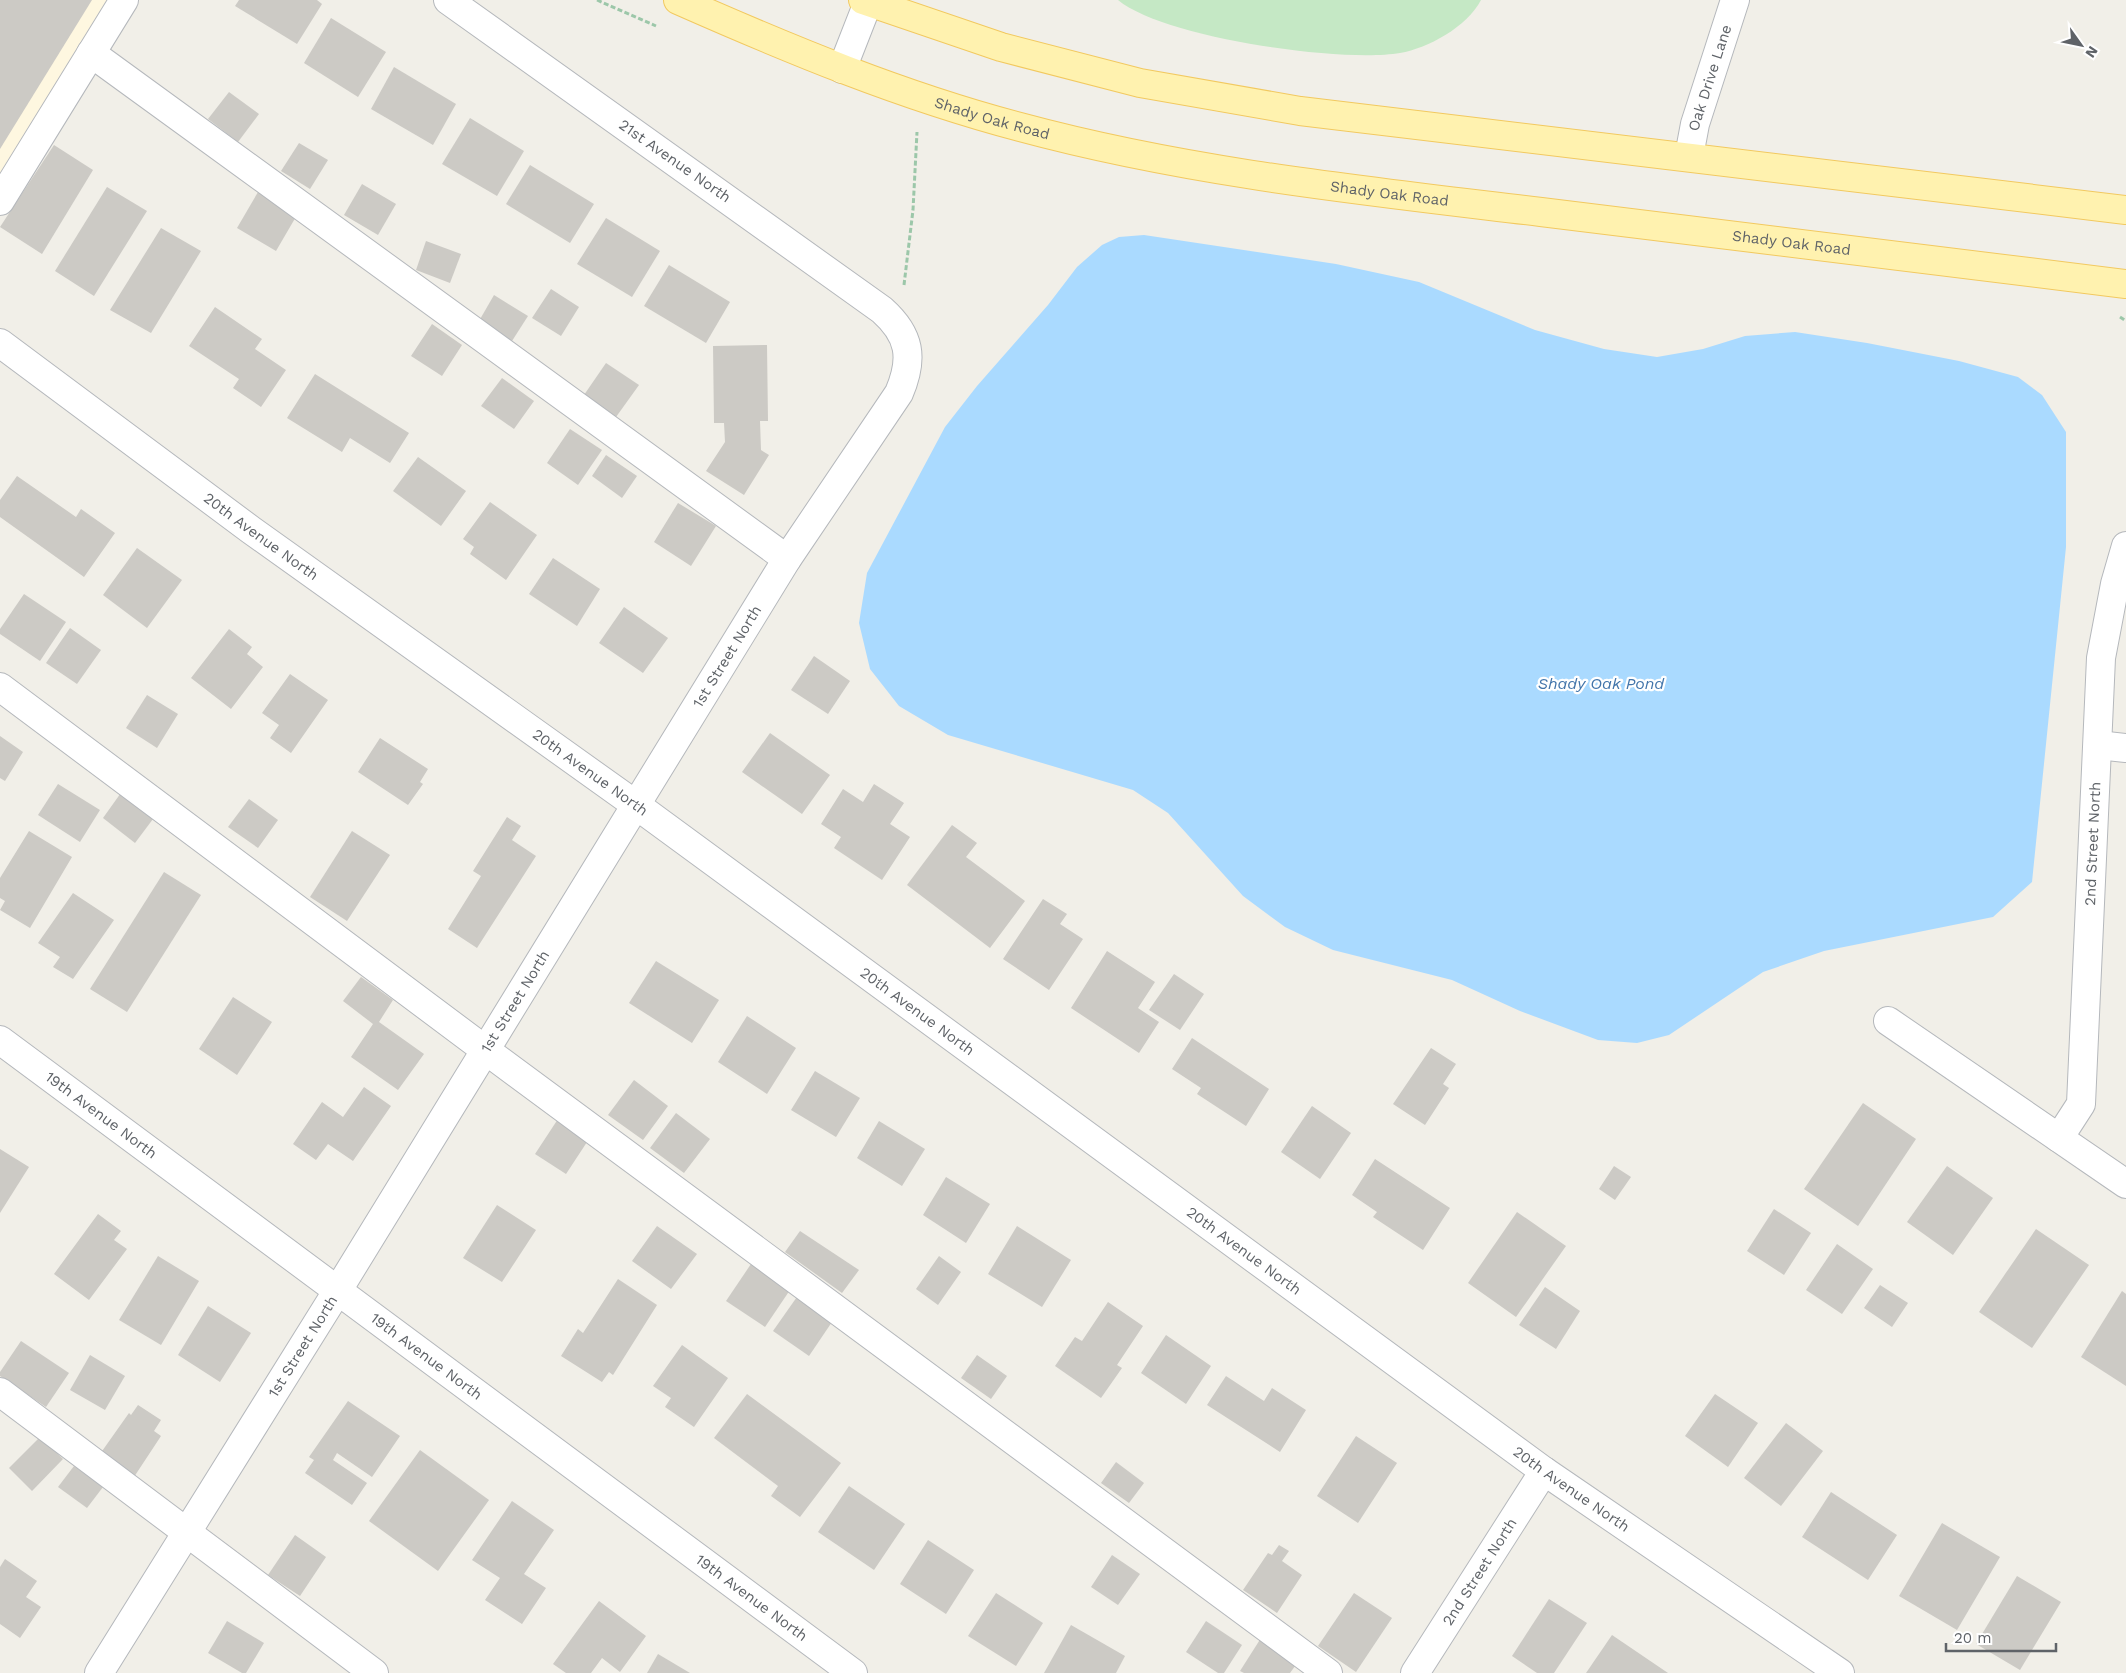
<svg xmlns="http://www.w3.org/2000/svg" width="2126" height="1673" font-family="'Work Sans',sans-serif">
	<style>
		.commercial { fill: #fef7e0 }
		.green { fill: #c5e8c5 }
		.water { fill: #aadaff }
		.building { fill: #cccac5 }
		.lines { fill: none; stroke-linecap: round; stroke-linejoin: round }
		.minor-casing { stroke: #b5b8bc; stroke-width: 30 }
		.major-casing { stroke: #f2c960; stroke-width: 30 }
		.path { stroke: #9cc7a9; stroke-width: 3; stroke-dasharray: 5 2.5; stroke-linecap: butt }
		.minor { stroke: #fff; stroke-width: 28 }
		.major { stroke: #fff2af; stroke-width: 28 }
		.labels { text-anchor: middle; dominant-baseline: central; stroke-width: 4.5; stroke-linejoin: round; paint-order: stroke }
		.street-label { font-size: 15px; fill: #5f6368; stroke: #fff }
		.water-label { font-size: 16px; font-style: italic; fill: #4174aa; stroke: #fff }
	</style>
	<rect width="100%" height="100%" fill="#f1efe8"/>
	<!-- commercial -->
	<polygon class="commercial" points="0,0 124,0 0,201"/>
	<!-- green -->
	<path class="green" d="M1118,0H1481C1467,27 1428,48 1400,53C1341,63 1164,38 1118,0Z"/>
	<!-- water -->
	<polygon class="water" points="1144,235 1336,264 1419,282 1535,330 1604,349 1657,357 1703,349 1745,336 1795,332 1867,343 1959,361 2018,377 2042,395 2066,432 2066,547 2032,882 1993,917 1824,951 1763,972 1669,1035 1637,1043 1598,1040 1520,1011 1452,980 1333,950 1285,927 1243,896 1168,813 1133,790 948,735 899,706 870,669 859,623 867,573 945,427 977,386 1048,305 1077,267 1102,245 1119,237"/>
	<!-- building -->
	<g class="building">
		<polygon points="0,0 92,0 0,149"/>
		<polygon points="239,0 317,0 322,4 297,44 235,6"/>
		<polygon points="331,18 386,52 358,97 304,63"/>
		<polygon points="394,67 456,104 433,145 371,109"/>
		<polygon points="229,92 259,114 238,142 208,119"/>
		<polygon points="470,118 524,151 497,196 442,164"/>
		<polygon points="299,143 328,160 310,189 281,171"/>
		<polygon points="54,145 93,170 42,254 0,227"/>
		<polygon points="530,165 594,204 570,243 506,204"/>
		<polygon points="362,184 396,204 378,235 344,215"/>
		<polygon points="107,187 147,211 94,296 55,271"/>
		<polygon points="258,192 297,215 276,251 237,228"/>
		<polygon points="606,218 660,251 632,297 577,264"/>
		<polygon points="161,228 201,251 151,333 110,310"/>
		<polygon points="426,241 461,254 450,283 416,270"/>
		<polygon points="669,265 730,302 706,343 644,306"/>
		<polygon points="551,289 579,307 561,336 532,318"/>
		<polygon points="494,295 528,316 512,341 479,321"/>
		<polygon points="215,307 262,339 255,349 286,370 261,407 233,388 239,379 189,346"/>
		<polygon points="432,324 462,345 442,376 411,356"/>
		<polygon points="767,345 768,421 760,421 761,450 769,455 744,495 706,471 725,442 724,423 714,423 713,346"/>
		<polygon points="606,363 639,385 616,417 584,395"/>
		<polygon points="315,374 409,433 390,463 350,438 342,452 287,418"/>
		<polygon points="502,378 534,401 514,429 481,406"/>
		<polygon points="570,429 602,450 578,485 547,463"/>
		<polygon points="606,455 637,476 622,498 592,476"/>
		<polygon points="418,457 466,491 441,526 393,491"/>
		<polygon points="17,476 76,517 81,509 115,533 84,577 0,517 0,500"/>
		<polygon points="490,502 537,535 506,580 470,554 474,547 463,539"/>
		<polygon points="678,503 716,526 691,566 654,542"/>
		<polygon points="137,548 182,580 147,628 103,595"/>
		<polygon points="553,558 600,589 577,626 529,594"/>
		<polygon points="24,594 66,622 40,661 0,634 0,629"/>
		<polygon points="624,607 668,638 643,673 599,643"/>
		<polygon points="70,628 101,650 77,684 46,663"/>
		<polygon points="229,629 252,647 247,654 263,667 231,709 191,678"/>
		<polygon points="814,656 850,681 828,714 791,690"/>
		<polygon points="290,674 328,700 291,753 270,738 279,725 262,713"/>
		<polygon points="147,695 178,714 157,748 126,728"/>
		<polygon points="770,733 830,775 802,814 742,772"/>
		<polygon points="0,736 23,752 5,781 0,778"/>
		<polygon points="380,738 428,769 420,782 423,784 408,805 358,772"/>
		<polygon points="58,784 100,810 80,842 38,815"/>
		<polygon points="874,784 904,803 890,824 910,837 882,880 834,848 841,837 821,824 843,789 863,802"/>
		<polygon points="123,790 156,815 135,843 103,818"/>
		<polygon points="249,799 278,820 258,848 228,827"/>
		<polygon points="507,817 521,826 512,840 536,856 477,948 448,929 481,876 473,871"/>
		<polygon points="952,825 977,843 966,857 1025,901 990,948 907,885"/>
		<polygon points="29,831 72,857 30,928 0,910 5,901 0,898 0,878"/>
		<polygon points="352,831 390,855 347,921 310,897"/>
		<polygon points="164,872 201,895 127,1012 90,989"/>
		<polygon points="73,893 114,920 73,979 53,967 60,957 38,943"/>
		<polygon points="1043,899 1067,914 1060,924 1083,939 1049,990 1003,959"/>
		<polygon points="1107,951 1155,982 1138,1008 1159,1022 1139,1053 1071,1008"/>
		<polygon points="656,961 719,1000 692,1043 629,1003"/>
		<polygon points="1174,974 1204,994 1180,1030 1149,1010"/>
		<polygon points="361,977 393,1000 379,1022 424,1054 398,1090 351,1057 373,1024 343,1001"/>
		<polygon points="233,997 272,1022 237,1075 199,1049"/>
		<polygon points="747,1016 796,1048 767,1094 718,1062"/>
		<polygon points="1192,1038 1269,1089 1246,1126 1197,1094 1201,1088 1172,1069"/>
		<polygon points="1431,1048 1456,1064 1443,1084 1449,1088 1425,1125 1393,1104"/>
		<polygon points="815,1071 860,1098 836,1137 791,1110"/>
		<polygon points="634,1080 668,1106 643,1140 608,1115"/>
		<polygon points="364,1087 391,1106 353,1161 328,1144 316,1160 293,1144 322,1102 343,1117"/>
		<polygon points="1863,1103 1916,1139 1858,1226 1804,1189"/>
		<polygon points="1312,1106 1351,1133 1320,1179 1281,1152"/>
		<polygon points="676,1113 710,1139 684,1173 650,1148"/>
		<polygon points="558,1119 589,1139 566,1174 535,1154"/>
		<polygon points="879,1121 925,1149 902,1186 857,1158"/>
		<polygon points="0,1149 29,1167 0,1213"/>
		<polygon points="1375,1159 1450,1208 1423,1250 1373,1217 1377,1212 1352,1195"/>
		<polygon points="1614,1166 1631,1177 1615,1200 1599,1189"/>
		<polygon points="1947,1166 1993,1198 1953,1255 1907,1222"/>
		<polygon points="946,1177 990,1204 966,1243 923,1215"/>
		<polygon points="497,1205 536,1230 502,1282 463,1258"/>
		<polygon points="1774,1209 1811,1233 1784,1275 1747,1251"/>
		<polygon points="1517,1212 1566,1246 1516,1317 1468,1283"/>
		<polygon points="98,1214 121,1231 114,1240 127,1249 89,1300 54,1274"/>
		<polygon points="657,1226 697,1254 671,1289 632,1261"/>
		<polygon points="1017,1226 1071,1260 1042,1307 988,1274"/>
		<polygon points="2036,1229 2089,1265 2032,1348 1979,1312"/>
		<polygon points="800,1231 859,1270 842,1293 785,1252"/>
		<polygon points="1837,1244 1873,1269 1842,1314 1806,1290"/>
		<polygon points="158,1256 199,1281 161,1345 119,1320"/>
		<polygon points="939,1256 961,1272 938,1305 916,1289"/>
		<polygon points="753,1261 792,1287 765,1327 726,1301"/>
		<polygon points="618,1279 657,1305 613,1375 609,1372 602,1382 561,1356 578,1329 583,1333"/>
		<polygon points="1880,1285 1908,1303 1892,1327 1864,1308"/>
		<polygon points="1545,1287 1580,1311 1556,1349 1519,1325"/>
		<polygon points="2122,1291 2126,1294 2126,1386 2081,1357"/>
		<polygon points="799,1294 834,1319 809,1356 773,1331"/>
		<polygon points="1108,1302 1143,1326 1117,1365 1122,1368 1101,1398 1055,1366 1075,1337 1082,1341"/>
		<polygon points="208,1306 251,1333 220,1382 178,1355"/>
		<polygon points="1166,1335 1211,1366 1186,1404 1141,1373"/>
		<polygon points="21,1341 69,1373 46,1407 0,1376 0,1372"/>
		<polygon points="682,1345 728,1378 694,1427 665,1407 671,1398 653,1386"/>
		<polygon points="90,1355 125,1376 105,1410 70,1390"/>
		<polygon points="977,1355 1007,1376 991,1399 961,1378"/>
		<polygon points="1226,1376 1264,1401 1272,1388 1306,1410 1280,1452 1207,1405"/>
		<polygon points="747,1394 841,1463 800,1517 771,1496 778,1486 714,1438"/>
		<polygon points="1715,1394 1758,1423 1728,1467 1685,1436"/>
		<polygon points="348,1401 400,1436 372,1477 337,1453 333,1460 367,1483 352,1505 305,1473 314,1460 309,1457"/>
		<polygon points="138,1405 161,1420 154,1431 161,1436 134,1477 100,1454 129,1413 131,1415"/>
		<polygon points="1786,1423 1823,1451 1781,1506 1744,1478"/>
		<polygon points="1356,1436 1397,1463 1358,1523 1317,1496"/>
		<polygon points="40,1437 63,1459 32,1491 9,1468"/>
		<polygon points="420,1450 489,1500 438,1571 369,1521"/>
		<polygon points="1116,1462 1144,1483 1129,1503 1101,1483"/>
		<polygon points="74,1466 103,1487 87,1508 58,1487"/>
		<polygon points="849,1486 905,1524 874,1570 818,1532"/>
		<polygon points="1831,1492 1897,1535 1868,1580 1802,1537"/>
		<polygon points="512,1501 554,1530 524,1574 546,1588 522,1624 485,1600 500,1578 472,1560"/>
		<polygon points="1942,1523 2000,1557 1957,1630 1899,1596"/>
		<polygon points="295,1535 326,1557 300,1596 268,1575"/>
		<polygon points="928,1540 974,1570 946,1614 900,1584"/>
		<polygon points="1279,1545 1289,1551 1282,1561 1302,1575 1277,1613 1243,1590 1268,1553 1272,1555"/>
		<polygon points="1112,1555 1140,1574 1118,1605 1091,1587"/>
		<polygon points="5,1559 37,1581 26,1597 41,1607 20,1638 0,1624 0,1567"/>
		<polygon points="2017,1576 2061,1602 2020,1670 1976,1644"/>
		<polygon points="996,1593 1043,1623 1016,1666 968,1636"/>
		<polygon points="1354,1593 1392,1618 1356,1672 1318,1646"/>
		<polygon points="1549,1599 1587,1623 1554,1673 1537,1673 1512,1656"/>
		<polygon points="599,1601 646,1636 620,1672 602,1658 591,1673 566,1673 553,1664"/>
		<polygon points="227,1621 264,1643 246,1673 242,1673 208,1653"/>
		<polygon points="1206,1621 1242,1645 1224,1673 1218,1673 1186,1652"/>
		<polygon points="1071,1625 1125,1656 1116,1673 1044,1673"/>
		<polygon points="1612,1635 1668,1673 1586,1673"/>
		<polygon points="1261,1638 1298,1662 1290,1673 1244,1673 1240,1671"/>
		<polygon points="658,1654 690,1673 647,1673"/>
	</g>
	<g class="lines">
		<defs>
			<g id="minor">
				<polyline points="91,53 787,559"/>
				<polyline points="842,69 869,0"/>
				<path id="s1" d="M1689,156L1695,124L1735,0"/>
				<polyline points="0,201 124,0"/>
				<path id="s2" d="M0,343L251,530L636,805L1544,1471L1840,1673"/>
				<polyline points="0,687 484,1049 1328,1673"/>
				<polyline points="2098,745 2126,748"/>
				<polyline points="1888,1021 2126,1184"/>
				<path id="s3" d="M0,1040L853,1673"/>
				<path id="s4" d="M2059,1138L2081,1104L2101,658L2115,584L2126,546"/>
				<polyline points="0,1392 374,1673"/>
				<path id="s5" d="M99,1673L338,1290L787,559L899,393C914,358 910,335 882,310L448,0"/>
				<path id="s6" d="M1415,1673L1544,1471"/>
			</g>
			<g id="major">
				<path id="s7" d="M678,0C789,49 902,96 1020,127C1190,173 1367,191 1541,212C1736,236 1931,260 2126,284"/>
				<polyline points="863,0 1001,47 1140,83 1300,111 2126,210"/>
			</g>
		</defs>
		<!-- minor casing -->
		<use href="#minor" class="minor-casing"/>
		<!-- major casing -->
		<use href="#major" class="major-casing"/>
		<!-- path -->
		<g class="path">
			<polyline points="597,0 656,26"/>
			<polyline points="904,285 913,210 917,132"/>
			<polyline points="2120,317 2126,321"/>
		</g>
		<!-- minor -->
		<use href="#minor" class="minor"/>
		<!-- major -->
		<use href="#major" class="major"/>
	</g>
	<g class="labels">
		<!-- street labels -->
		<g class="street-label">
			<text stroke="none"><textPath href="#s1" startOffset="81">Oak Drive Lane</textPath></text>
			<text stroke="none"><textPath href="#s7" startOffset="336">Shady Oak Road</textPath></text>
			<text transform="translate(675 161) rotate(35)">21st Avenue North</text>
			<text stroke="none"><textPath href="#s7" startOffset="741">Shady Oak Road</textPath></text>
			<text stroke="none"><textPath href="#s7" startOffset="1146">Shady Oak Road</textPath></text>
			<text stroke="none"><textPath href="#s2" startOffset="325">20th Avenue North</textPath></text>
			<text stroke="none"><textPath href="#s5" startOffset="1195">1st Street North</textPath></text>
			<text stroke="none"><textPath href="#s2" startOffset="730">20th Avenue North</textPath></text>
			<text stroke="none"><textPath href="#s4" startOffset="301">2nd Street North</textPath></text>
			<text stroke="none"><textPath href="#s5" startOffset="790">1st Street North</textPath></text>
			<text stroke="none"><textPath href="#s2" startOffset="1135">20th Avenue North</textPath></text>
			<text stroke="none"><textPath href="#s3" startOffset="126">19th Avenue North</textPath></text>
			<text stroke="none"><textPath href="#s2" startOffset="1540">20th Avenue North</textPath></text>
			<text stroke="none"><textPath href="#s5" startOffset="385">1st Street North</textPath></text>
			<text stroke="none"><textPath href="#s3" startOffset="531">19th Avenue North</textPath></text>
			<text stroke="none"><textPath href="#s2" startOffset="1945">20th Avenue North</textPath></text>
			<text stroke="none"><textPath href="#s6" startOffset="120">2nd Street North</textPath></text>
			<text stroke="none"><textPath href="#s3" startOffset="936">19th Avenue North</textPath></text>
		</g>
		<!-- water labels -->
		<g class="water-label">
			<text x="1601" y="683">Shady Oak Pond</text>
		</g>
	</g>
	<!-- north arrow -->
	<g transform="translate(2081 45) rotate(123)" stroke="#ffffff" stroke-width="4" paint-order="stroke">
	<path d="M0-4L9 19L0 12L-9 19Z" fill="#5f6368"/>
	<text y="-8" font-size="14" font-weight="bold" text-anchor="middle" fill="#5f6368">N</text>
	</g>
	<!-- scale -->
	<path d="M1946 1643v8h110v-8" fill="none" stroke="#5f6368" stroke-width="2.5"/>
	<text x="1954" y="1643" font-size="15" fill="#5f6368" stroke="#ffffff" stroke-width="4" paint-order="stroke">20 m</text>
</svg>
